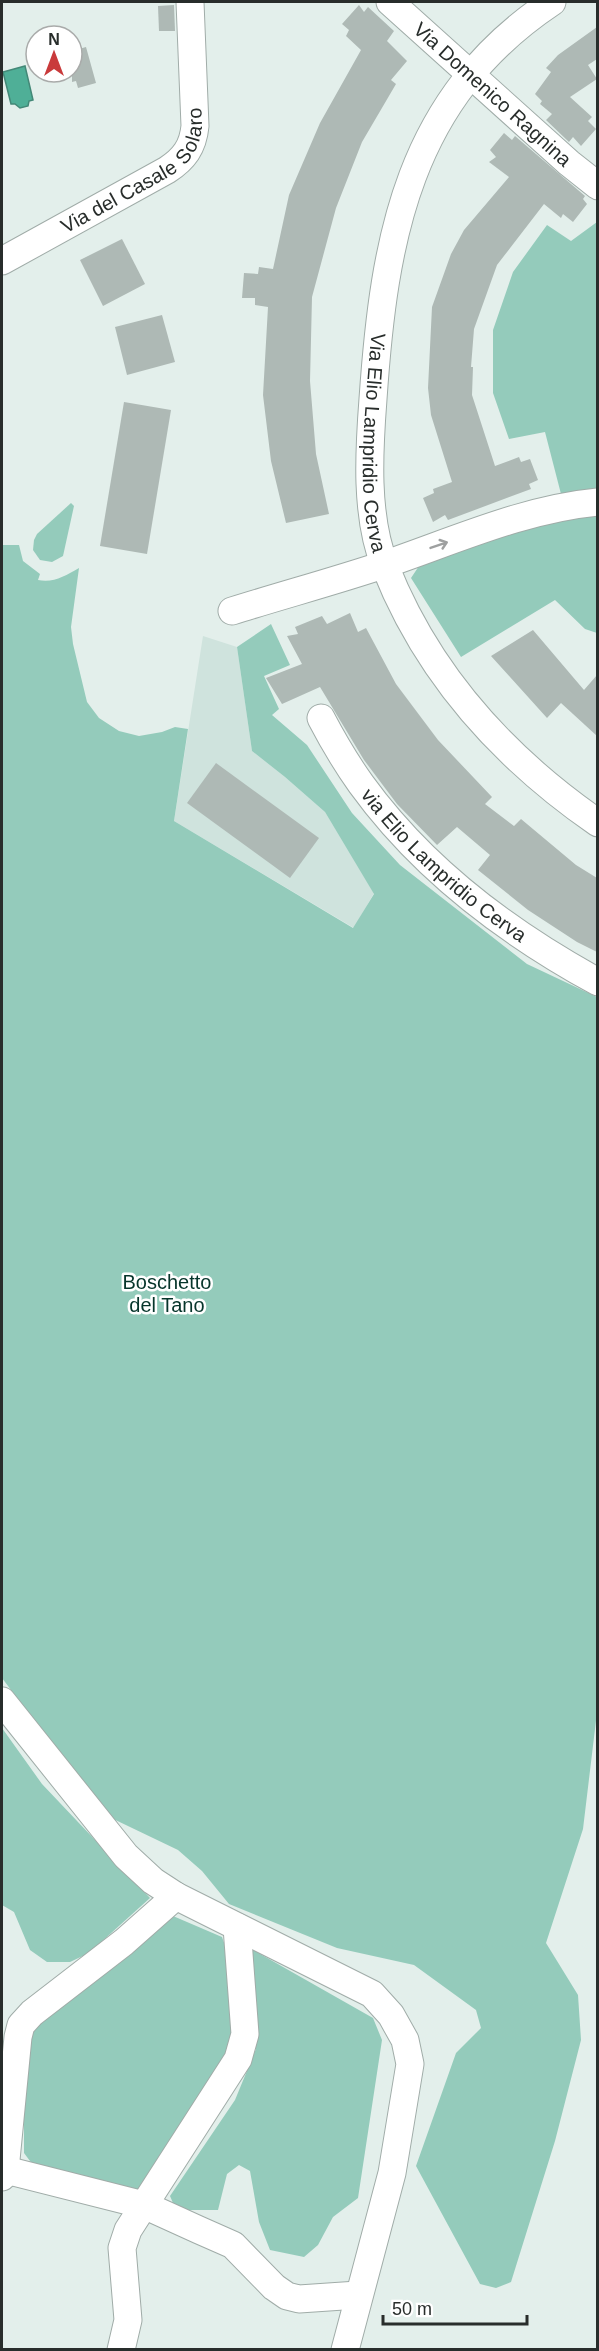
<svg xmlns="http://www.w3.org/2000/svg" width="599" height="2351" font-family="Arial,sans-serif">
	<style>
		.built { fill: #cfe3dd }
		.green { fill: #94cbbb }
		.water { fill: #4faf97; stroke: #438877; stroke-width: 1.5 }
		.building { fill: #aeb9b5 }
		.lines { fill: none; stroke-linecap: round; stroke-linejoin: round }
		.minor-casing { stroke: #a0aca8; stroke-width: 29 }
		.minor { stroke: #fff; stroke-width: 27 }
		.oneway { stroke: #9ea0a0 }
		.labels { text-anchor: middle; dominant-baseline: central; stroke-width: 5; stroke-linejoin: round; paint-order: stroke }
		.street-label { font-size: 20px; fill: #282d2b; stroke: #fff }
		.park-label { font-size: 20px; fill: #06352b; stroke: #fff }
	</style>
	<rect width="100%" height="100%" fill="#e3efeb"/>
	<!-- built -->
	<polygon class="built" points="203,636 237,647 252,751 285,777 325,812 374,893 354,928 174,821"/>
	<!-- green -->
	<g class="green">
		<polygon points="597,222 597,491 561,494 545,432 509,439 493,393 493,330 513,272 547,225 571,241"/>
		<polygon points="71,503 74,506 63,556 52,562 40,560 33,550 34,540 37,534"/>
		<polygon points="597,509 597,633 585,629 555,600 461,657 411,578 423,560 546,518"/>
		<path d="M2,545H19L23,561L40,574L38,580C54,583 65,576 79,568L71,627L73,644L87,702L99,718L119,731L139,736L162,732L175,727L188,729L174,821L353,928L374,894L325,812L285,777L252,751L237,647L271,624L290,665L264,676L279,709L272,715L307,745L352,813L400,865L527,964L597,997L598,1704L583,1829L546,1943L578,1995L581,2040L555,2141L511,2282L496,2288L480,2284L416,2166L456,2053L481,2028L476,2010L414,1965L337,1948L229,1904L202,1871L178,1850L105,1815L2,1678Z"/>
		<polygon points="2,1728 42,1784 150,1898 89,1953 70,1962 47,1962 30,1950 14,1912 2,1905"/>
		<polygon points="173,1916 222,1937 227,1951 236,2034 228,2058 141,2191 33,2165 24,2153 24,2045 35,2018"/>
		<polygon points="253,1950 373,2018 382,2040 358,2198 333,2217 318,2245 304,2257 270,2250 259,2222 250,2171 239,2165 227,2174 218,2210 176,2210 170,2196 235,2100 256,2049 255,2016 250,1964"/>
	</g>
	<!-- water -->
	<polygon class="water" points="25,66 33,100 29,101 28,106 20,108 15,104 11,104 3,72"/>
	<!-- building -->
	<g class="building">
		<polygon points="174,5 175,31 159,31 158,6"/>
		<polygon points="359,5 364,12 368,7 394,31 387,41 407,61 391,80 396,84 362,142 336,208 312,297 310,381 316,454 329,514 286,523 271,461 263,395 268,307 255,305 255,298 242,298 244,273 258,274 259,267 273,269 289,195 320,123 361,50 346,36 349,30 342,24"/>
		<polygon points="597,27 597,59 588,65 597,79 570,97 592,117 588,121 596,129 581,146 573,137 569,142 546,120 552,114 540,104 542,101 535,94 551,72 546,68 558,55"/>
		<polygon points="86,47 96,83 78,88 76,81 72,82 72,51"/>
		<polygon points="504,133 512,140 515,136 585,196 583,199 587,204 573,222 563,214 561,218 544,204 497,265 474,329 471,367 473,367 472,395 495,466 519,457 521,462 530,459 538,480 529,484 531,489 448,520 445,515 433,522 423,498 434,493 433,489 452,482 431,415 428,388 432,307 451,254 464,230 509,177 489,162 496,157 490,150"/>
		<polygon points="122,239 145,284 103,306 80,260"/>
		<polygon points="162,315 175,362 127,375 115,327"/>
		<polygon points="124,402 171,410 147,554 100,546"/>
		<polygon points="350,613 358,632 366,628 396,684 438,740 492,797 485,804 514,826 521,819 576,865 597,878 597,952 577,942 528,910 478,870 490,855 457,827 437,845 397,804 364,760 320,687 282,704 266,678 302,664 287,636 298,634 295,627 322,616 327,624"/>
		<polygon points="533,630 584,690 597,675 597,736 561,703 547,718 491,656"/>
		<polygon points="216,763 319,838 290,878 187,803"/>
	</g>
	<g class="lines">
		<defs>
			<g id="minor">
				<path id="s1" d="M390,2L569,163L598,186"/>
				<path id="s2" d="M552,2C408,98 384,238 373,399C369,451 365,516 385,566C427,673 504,758 598,823"/>
				<path id="s3" d="M2,261L167,170C184,159 193,147 195,126L190,2"/>
				<path d="M232,611C283,595 335,581 386,564C456,540 524,509 598,502"/>
				<path id="s4" d="M321,718C333,741 346,763 361,784C421,867 508,933 598,982"/>
				<polyline points="2,1701 126,1856 153,1881 176,1896 372,1994 391,2015 405,2040 410,2064 392,2173 345,2350"/>
				<polyline points="2,2169 144,2205 199,2230 233,2245 274,2287 287,2296 299,2299 358,2295"/>
				<polyline points="2,2177 5,2170 18,2037 21,2025 32,2013 124,1942 176,1896"/>
				<polyline points="121,2350 128,2320 122,2248 128,2230 238,2059 245,2034 237,1927"/>
			</g>
		</defs>
		<!-- minor casing -->
		<use href="#minor" class="minor-casing"/>
		<!-- minor -->
		<use href="#minor" class="minor"/>
	</g>
	<!-- one-way arrows -->
	<defs><path id="oneway-shaft" d="M-6 0H5M1.5-3L5.5 0L1.5 3" fill="none" stroke-width="1.6" stroke-linecap="round" stroke-linejoin="round" transform="scale(1.5)"/></defs>
	<use class="oneway" href="#oneway-shaft" transform="translate(439 545) rotate(-19)"/>
	<g class="labels">
		<!-- street labels -->
		<g class="street-label">
			<text stroke="none"><textPath href="#s1" startOffset="138">Via Domenico Ragnina</textPath></text>
			<text stroke="none"><textPath href="#s3" startOffset="165">Via del Casale Solaro</textPath></text>
			<text stroke="none"><textPath href="#s2" startOffset="498">Via Elio Lampridio Cerva</textPath></text>
			<text stroke="none"><textPath href="#s4" startOffset="194">via Elio Lampridio Cerva</textPath></text>
		</g>
		<!-- park labels -->
		<g class="park-label">
			<text x="167" y="1282">Boschetto<tspan x="167" dy="23">del Tano</tspan></text>
		</g>
	</g>
	<!-- border -->
	<rect width="599" height="2351" fill="none" stroke="#282d2b" stroke-width="6"/>
	<!-- north arrow -->
	<g transform="translate(54 54)"><circle r="28" fill="#ffffff" stroke="#a9abaa" stroke-width="1.5"/>
	<path d="M0-4.5L10 22L0 15L-10 22Z" fill="#c93a3b"/>
	<text y="-9" font-size="16" font-weight="bold" text-anchor="middle" fill="#282d2b">N</text>
	</g>
	<!-- scale -->
	<path d="M383 2315v9h144v-9" fill="none" stroke="#282d2b" stroke-width="3"/>
	<text x="392" y="2315" font-size="18" fill="#282d2b" stroke="#ffffff" stroke-width="4.5" paint-order="stroke">50 m</text>
</svg>
